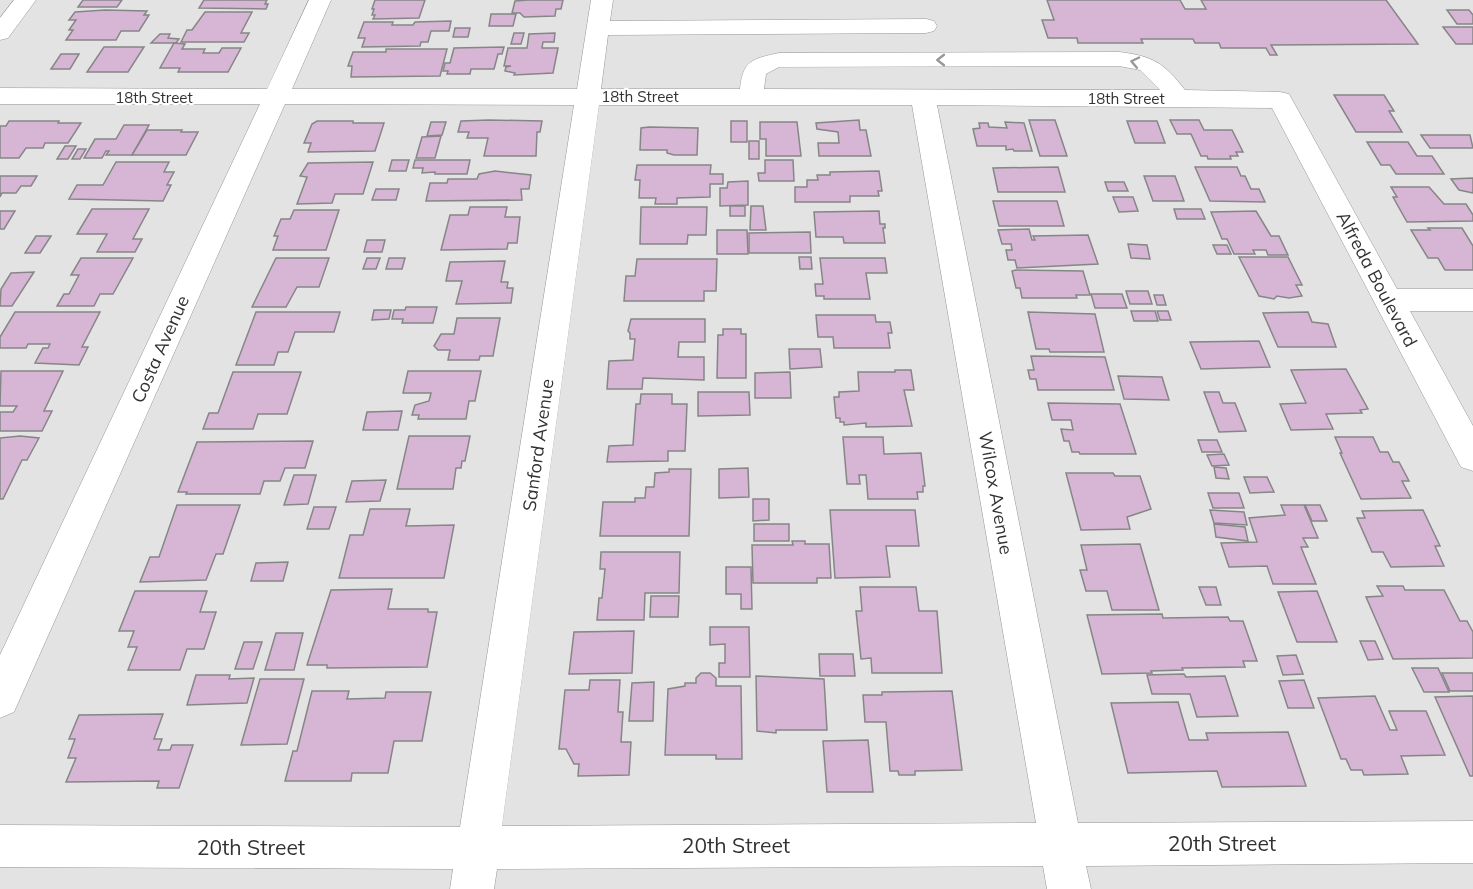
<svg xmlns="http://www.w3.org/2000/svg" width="1473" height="889" font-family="Mulish,sans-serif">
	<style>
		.building { fill: #d6b6d4; stroke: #878687; stroke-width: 1.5 }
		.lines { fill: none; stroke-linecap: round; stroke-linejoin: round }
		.minor-casing { stroke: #969697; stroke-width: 1 }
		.minor { fill: #fff; fill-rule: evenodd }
		.oneway { stroke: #989898 }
		.labels { text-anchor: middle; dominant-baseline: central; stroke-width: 4.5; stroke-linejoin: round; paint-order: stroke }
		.far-street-label { font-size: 15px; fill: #313131; stroke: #fff }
		.street-label { font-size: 18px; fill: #313131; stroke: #fff }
		.near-street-label { font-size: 21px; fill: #313131; stroke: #fff }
	</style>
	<rect width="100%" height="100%" fill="#e3e3e4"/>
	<!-- building -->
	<g class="building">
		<polygon points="83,0 122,0 117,7 78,7"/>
		<polygon points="204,0 267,0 265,4 268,4 266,9 199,8"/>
		<polygon points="375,0 425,0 419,18 373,19 375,15 372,15 374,9 372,9"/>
		<polygon points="528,0 563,0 561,9 556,9 555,16 524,17 520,13 512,13 515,1"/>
		<polygon points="1047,0 1180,0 1185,9 1206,9 1201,0 1386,0 1418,44 1271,45 1277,55 1270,55 1266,48 1221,48 1219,43 1195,43 1193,39 1141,39 1143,43 1078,43 1077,38 1048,38 1042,20 1054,20"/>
		<polygon points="105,10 147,11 144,15 149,15 139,31 121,31 116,40 66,40 73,30 69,30 76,20 69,20 75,12"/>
		<polygon points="1447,10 1469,10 1473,15 1473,24 1457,24"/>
		<polygon points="205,12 252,12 241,33 249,33 244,42 181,42 187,30 192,30"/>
		<polygon points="491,14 516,14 513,26 489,26"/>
		<polygon points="451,21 449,31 431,31 428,42 421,42 420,46 362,47 365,38 358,38 364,22 393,22 392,25 413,25 415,22"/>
		<polygon points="1443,27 1473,27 1473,44 1456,44"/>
		<polygon points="455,28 470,28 468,37 453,37"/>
		<polygon points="514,33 524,33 521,44 511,44"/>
		<polygon points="555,33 554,42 543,42 542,48 558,48 553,73 514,75 515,73 505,71 506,67 511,66 504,66 508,48 527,48 529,34"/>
		<polygon points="160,34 170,34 168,38 179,39 176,43 151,43"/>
		<polygon points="174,43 185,44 182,49 205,49 203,53 219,53 222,48 241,48 228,72 178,72 180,68 160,68"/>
		<polygon points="104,47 144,47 128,72 87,72"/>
		<polygon points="504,47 502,54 498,54 494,69 471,69 470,74 447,74 448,71 443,71 445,63 450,63 454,48"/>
		<polygon points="386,49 447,49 440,76 351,77 352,66 348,66 353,52 386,52"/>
		<polygon points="61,54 79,54 70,69 51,69"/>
		<polygon points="1334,95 1384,95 1394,111 1389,111 1402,132 1356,132"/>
		<polygon points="489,120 542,121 540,132 537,132 536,156 484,156 488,138 467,138 469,132 458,132 461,121"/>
		<polygon points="859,120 860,130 866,130 871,156 819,156 818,143 839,143 838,132 817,129 816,123"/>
		<polygon points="1029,120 1055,120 1067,156 1040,156"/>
		<polygon points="1170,120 1199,120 1204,130 1232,130 1243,152 1236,152 1238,156 1230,156 1231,159 1208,159 1207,156 1201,156 1191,134 1177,134"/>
		<polygon points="9,121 59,121 58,123 81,123 68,143 45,143 43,148 26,148 19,158 0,158 0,126 6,126"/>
		<polygon points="317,121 353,121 353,123 384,123 375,151 308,152 311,143 304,143 312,124"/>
		<rect x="731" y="121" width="16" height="21"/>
		<polygon points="1127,121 1157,121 1165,143 1135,143"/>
		<polygon points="431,122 446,122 442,135 427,136"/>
		<polygon points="760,122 797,122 801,156 766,156 766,139 760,139"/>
		<polygon points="1005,122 1024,123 1032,151 1014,151 1013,149 1006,150 1006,146 977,146 973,129 980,128 979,123 988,123 989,127 1007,128"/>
		<polygon points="124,125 149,125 132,155 106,155 109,151 106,151 102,158 84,158 95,139 116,139"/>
		<polygon points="649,127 698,128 697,155 674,155 667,153 667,150 640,150 641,128"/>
		<polygon points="147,130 182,130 181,132 198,132 186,155 132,155"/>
		<polygon points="1421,135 1470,135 1473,148 1430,148"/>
		<polygon points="441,136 435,158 416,158 422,137"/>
		<rect x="749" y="141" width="10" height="18"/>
		<polygon points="1367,142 1408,142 1417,156 1432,156 1444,174 1396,174 1390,165 1381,165"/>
		<polygon points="65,146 76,146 68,159 57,159"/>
		<polygon points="78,149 86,149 80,159 72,159"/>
		<polygon points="392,160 409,160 406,171 389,171"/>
		<polygon points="415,160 470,160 467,174 435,174 435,172 422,173 423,168 413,168"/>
		<polygon points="765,160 793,160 794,181 759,181 758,173 765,173"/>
		<polygon points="116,162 169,162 164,172 174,172 167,185 171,185 163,201 69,199 77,185 103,185"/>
		<polygon points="373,162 363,194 335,194 332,203 297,204 307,177 300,176 308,163"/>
		<polygon points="637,165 711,165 710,174 723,174 723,184 710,184 710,197 677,198 677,204 655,204 656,198 639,198 640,180 635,180"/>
		<polygon points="1058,167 1065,192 998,192 993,168"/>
		<polygon points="1195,167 1237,167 1241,176 1245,176 1251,189 1259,189 1265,202 1210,201"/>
		<polygon points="495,171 531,175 529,189 521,189 522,200 426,201 430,183 447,183 448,179 477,179 479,174"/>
		<polygon points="879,171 882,191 878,191 879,196 850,196 850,202 795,202 795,187 807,187 807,180 818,180 817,175 830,175 830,172"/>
		<polygon points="0,176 37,176 31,186 21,186 16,193 2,193 0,197"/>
		<polygon points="1144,176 1175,176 1184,201 1153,201"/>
		<polygon points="1473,178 1473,193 1459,190 1451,179"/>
		<polygon points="748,181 748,205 720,206 720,188 727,188 728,182"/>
		<polygon points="1105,182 1124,182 1128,191 1108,191"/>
		<polygon points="1391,187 1429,187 1444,204 1466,204 1473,215 1473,221 1407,222 1393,197 1397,197"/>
		<polygon points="376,189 399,189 396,200 372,200"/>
		<polygon points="1113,197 1133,197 1138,211 1119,212"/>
		<polygon points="993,201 1057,201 1064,226 999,226"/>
		<rect x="730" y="206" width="15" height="10"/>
		<polygon points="751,206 763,206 766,230 750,230"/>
		<polygon points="470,207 507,207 505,217 520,217 517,243 508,243 507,249 441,250 450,215 468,215"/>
		<polygon points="641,207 707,207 706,235 688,235 687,244 640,244"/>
		<polygon points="92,209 149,209 133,239 142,239 135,252 97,252 107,234 77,234"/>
		<polygon points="1174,209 1201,209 1205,219 1177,219"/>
		<polygon points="294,210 339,210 326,250 273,250 278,236 274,236 281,219 290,219"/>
		<polygon points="0,211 15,211 4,229 0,229"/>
		<polygon points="879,211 880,224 885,224 885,228 883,228 885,243 844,243 843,237 816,237 814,212"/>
		<polygon points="1256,211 1271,236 1279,236 1288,255 1268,255 1266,250 1253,250 1255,254 1234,254 1227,239 1222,239 1211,212"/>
		<polygon points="1428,228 1462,228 1473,246 1473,270 1445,270 1438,258 1428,258 1411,230 1430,230"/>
		<polygon points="1029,229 1032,240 1035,240 1033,236 1088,235 1098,264 1017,268 1015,260 1008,260 1006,250 1012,250 1011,244 1002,244 998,230"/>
		<polygon points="717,230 747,230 748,254 717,254"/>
		<polygon points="810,232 811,253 749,253 749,233"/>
		<polygon points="36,236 51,236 40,253 25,253"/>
		<polygon points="367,240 385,240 382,252 364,252"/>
		<polygon points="1128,244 1147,245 1150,259 1131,258"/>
		<polygon points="1213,245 1227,245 1231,254 1217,254"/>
		<polygon points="799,257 811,257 812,269 800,269"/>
		<polygon points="1239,257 1288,257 1302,285 1296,285 1302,296 1289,298 1277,296 1274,299 1259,296"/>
		<polygon points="81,258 133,258 113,294 100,294 94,306 57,306 64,294 69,294 79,275 71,275"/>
		<polygon points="276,258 329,258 319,287 297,287 286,307 252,307"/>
		<polygon points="367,258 380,258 376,269 363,269"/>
		<polygon points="389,258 405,258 402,269 386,269"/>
		<polygon points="820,258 885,258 887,273 866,273 870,299 824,299 824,296 816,296 815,284 823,284"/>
		<polygon points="637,259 717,259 716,291 704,291 704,301 624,301 626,276 635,276"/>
		<polygon points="505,261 501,282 508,282 507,288 513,288 511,303 456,304 462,281 446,281 450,262"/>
		<polygon points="1016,270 1083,271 1090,295 1076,295 1077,298 1022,298 1020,288 1016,288 1012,271"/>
		<polygon points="34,272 12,306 0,306 1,289 11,273"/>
		<polygon points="1126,291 1148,291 1152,304 1130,304"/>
		<polygon points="1091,294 1122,294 1127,308 1095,308"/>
		<polygon points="1154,295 1163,295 1166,305 1157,305"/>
		<polygon points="406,307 437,307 433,323 402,323 403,319 392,319 394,310 405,310"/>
		<polygon points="374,310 391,310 389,319 372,320"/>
		<polygon points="1131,311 1155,311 1158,321 1134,321"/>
		<polygon points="1157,311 1168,311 1171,320 1160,320"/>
		<polygon points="15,312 100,312 82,347 88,347 79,365 35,363 43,348 48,348 50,344 28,344 26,348 0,348 0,337"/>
		<polygon points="256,312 340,312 334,332 295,332 288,352 278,352 274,365 236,365"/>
		<polygon points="1028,312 1095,314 1104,352 1050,352 1049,349 1036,349"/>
		<polygon points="1308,312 1312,322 1328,324 1336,347 1278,347 1263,313"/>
		<polygon points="816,315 875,315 876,322 890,322 892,333 888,333 890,348 834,348 833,337 818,337"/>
		<polygon points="457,318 500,318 493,356 480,356 479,360 448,360 450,350 438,350 434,346 441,334 454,334"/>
		<polygon points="631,319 705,319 705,342 679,342 678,357 704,357 704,380 643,378 642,389 607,389 609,361 633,360 635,339 630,339 630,333 628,331"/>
		<polygon points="723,329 741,329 741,334 746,334 746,378 717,378 718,335 723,335"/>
		<polygon points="1259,341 1270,367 1201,369 1190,342"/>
		<polygon points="789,349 820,349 822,367 790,369"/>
		<polygon points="1031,356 1105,357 1114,390 1038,390 1036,379 1030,379 1028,370 1034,370"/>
		<polygon points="1346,369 1368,409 1360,410 1362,413 1326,414 1333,429 1291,430 1280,404 1306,403 1291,370"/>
		<polygon points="895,370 911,370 914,390 904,390 912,426 866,427 866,423 844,425 844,422 840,422 840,418 836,418 834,397 839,397 839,392 859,391 858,372 895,372"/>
		<polygon points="1,371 63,371 44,411 52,411 42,431 0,431 0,412 13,412 17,406 0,406"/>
		<polygon points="408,371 481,371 475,401 469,401 466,419 418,419 419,415 412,415 415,405 429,401 431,393 403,393"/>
		<polygon points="233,372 301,372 287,414 258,414 253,429 203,429 209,413 218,413"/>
		<polygon points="790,372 791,398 755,398 755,373"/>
		<polygon points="1118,376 1162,377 1169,400 1124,399"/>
		<polygon points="698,392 749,392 750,415 698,416"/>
		<polygon points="1204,392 1219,392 1223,403 1235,403 1246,431 1219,432"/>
		<polygon points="641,394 672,394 672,404 687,404 685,451 668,451 668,461 607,462 609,446 633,445 636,404 640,404"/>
		<polygon points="1048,403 1120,404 1136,454 1080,454 1079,452 1072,452 1069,441 1064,441 1061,429 1073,430 1071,420 1052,420"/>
		<polygon points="402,411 398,430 363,430 367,412"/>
		<polygon points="20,436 39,438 27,460 22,460 3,499 0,499 0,438"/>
		<polygon points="409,436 470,436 465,461 462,461 461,468 456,468 453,489 397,489"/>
		<polygon points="843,437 883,437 884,454 921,453 925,486 923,486 923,492 917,492 918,499 868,499 866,475 859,475 860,484 847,484"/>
		<polygon points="1335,437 1373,437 1380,452 1388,452 1393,462 1399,462 1409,481 1402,481 1411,498 1361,499 1340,453 1342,453"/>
		<polygon points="1198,440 1217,440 1222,452 1202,452"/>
		<polygon points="313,441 305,468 285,468 280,481 264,481 260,494 186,494 187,492 178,492 197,442"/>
		<polygon points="1224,454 1229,465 1212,466 1207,455"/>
		<polygon points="1214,467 1226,468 1229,479 1216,478"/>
		<polygon points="748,468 749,497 719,498 719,469"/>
		<polygon points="669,469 691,469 689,536 600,536 603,502 635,502 635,498 645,498 646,487 654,487 655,473 669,472"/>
		<polygon points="1066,473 1113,473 1115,476 1140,476 1151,509 1127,517 1130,529 1081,530"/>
		<polygon points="294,475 316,475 308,504 284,505"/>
		<polygon points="1244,477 1267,477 1274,492 1250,493"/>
		<polygon points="386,480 380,501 346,502 352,481"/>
		<polygon points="1208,493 1239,493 1244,508 1213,508"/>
		<polygon points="753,499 769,499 769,520 753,521"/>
		<polygon points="177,505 240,505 223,554 216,554 206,580 140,582 150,557 159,557"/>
		<polygon points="1281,505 1304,505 1318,538 1303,538 1308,547 1301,547 1316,584 1273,584 1267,566 1229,567 1221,543 1257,542 1249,518 1285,515"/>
		<polygon points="1305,505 1320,505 1327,521 1312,521"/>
		<polygon points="314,507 336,507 329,529 307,529"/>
		<polygon points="370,509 410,509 406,526 454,525 444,578 339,578 350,535 363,535"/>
		<polygon points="830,510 915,510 919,546 886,546 890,577 835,578"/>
		<polygon points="1210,510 1244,512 1247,525 1214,523"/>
		<polygon points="1423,510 1440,546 1435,546 1444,566 1391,567 1383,552 1372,552 1357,518 1365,518 1362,511"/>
		<rect x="754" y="524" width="35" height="17"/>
		<polygon points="1214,524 1245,527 1248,541 1216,537"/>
		<polygon points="792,541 805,541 805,544 829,544 831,578 817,578 817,583 753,583 752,545 793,545"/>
		<polygon points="1140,544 1159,610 1112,610 1107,591 1086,591 1080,570 1087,570 1081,545"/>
		<polygon points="601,552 680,552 679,593 645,593 644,620 597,620 599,598 602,598 605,569 600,569"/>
		<polygon points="288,562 283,581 251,581 256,563"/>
		<polygon points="726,567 751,567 752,609 741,609 741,594 726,594"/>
		<polygon points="1377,586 1403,586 1405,590 1444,590 1460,621 1467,621 1473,632 1473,658 1393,659 1366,597 1383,596"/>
		<polygon points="860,587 916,587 919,611 937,611 942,673 872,673 871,658 861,659 856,611 862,611"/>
		<polygon points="1199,587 1216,587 1221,605 1206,605"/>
		<polygon points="392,589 388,609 428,609 428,612 437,612 427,667 327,668 327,665 307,665 331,590"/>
		<polygon points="135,591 207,591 200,612 216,612 204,649 187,649 180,670 128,670 137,647 128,647 134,631 119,631"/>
		<polygon points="1317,591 1337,642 1297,642 1278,592"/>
		<polygon points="651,596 679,596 678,617 650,617"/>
		<polygon points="1162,614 1163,618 1228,617 1230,621 1243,621 1257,661 1243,661 1245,667 1182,668 1183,670 1151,671 1152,673 1102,674 1087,615"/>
		<polygon points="710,627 749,627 750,677 719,677 719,663 725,663 725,644 710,645"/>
		<polygon points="634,631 632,673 569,674 574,632"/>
		<polygon points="276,633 303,633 294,670 265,670"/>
		<polygon points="1360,641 1375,641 1383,659 1368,660"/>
		<polygon points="244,642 262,642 253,669 235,669"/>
		<polygon points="819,654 853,654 855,676 820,676"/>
		<polygon points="1296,655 1303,674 1283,675 1277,656"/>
		<polygon points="1412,668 1438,668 1449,692 1424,692"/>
		<polygon points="701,673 710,673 716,678 716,686 741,686 742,759 716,759 716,755 665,755 668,689 685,686 685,683 696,683 696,678"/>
		<polygon points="1442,673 1473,673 1473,691 1450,691"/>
		<polygon points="1184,674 1186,677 1225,676 1238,716 1197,717 1190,694 1152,694 1147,675"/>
		<polygon points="196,675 230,675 229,679 254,678 247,703 187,705"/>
		<polygon points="756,676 824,679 827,730 776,730 776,733 757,731"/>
		<polygon points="260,679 304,679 287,744 241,745"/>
		<polygon points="590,680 620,680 618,712 623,712 621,742 631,742 629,775 578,776 579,764 574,764 566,749 559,749 565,690 589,690"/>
		<polygon points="1304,680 1314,708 1288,708 1279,681"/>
		<polygon points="654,682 653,721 629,721 632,683"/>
		<polygon points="312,691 349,691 347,699 385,698 386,692 431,692 422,741 394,741 388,773 352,773 351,781 285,781 293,751 297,751"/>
		<polygon points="952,691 962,770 915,771 915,775 899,775 898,771 890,771 886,722 865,722 863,695 882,695 882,692"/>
		<polygon points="1375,696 1390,730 1397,730 1389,711 1426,711 1445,755 1401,756 1408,774 1364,775 1362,770 1351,770 1346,759 1341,759 1318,698"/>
		<polygon points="1473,696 1473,776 1470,776 1435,697"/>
		<polygon points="1178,702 1189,740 1208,740 1206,733 1288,732 1306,786 1222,787 1217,771 1128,773 1111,703"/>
		<polygon points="163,714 154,739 162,739 158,750 170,750 172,745 193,745 179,788 157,788 159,781 66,782 76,758 68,758 75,739 69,739 79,715"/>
		<polygon points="868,740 873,792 827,792 823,741"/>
	</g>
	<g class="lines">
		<defs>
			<g id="minor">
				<polygon points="14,0 36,0 8,38 0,40 0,18"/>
				<path d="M309,0H331L292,89H577L591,0H613L610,21L926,19L934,21L937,26L934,31L926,33L608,35L601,89H740C743,60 752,59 779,53L1119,52C1153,56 1164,63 1185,90L1280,92L1289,94L1397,289H1473V311H1410L1473,426V471L1461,467L1272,108L937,105L1078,823L1473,821V863L1086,866L1091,889H1047L1043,866L497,869L494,889H450L453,869L0,867V825L460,827L574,105L285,104L14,712L0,718V655L260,104H0V88L267,89ZM1119,66L1140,70L1160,90L764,89L766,74L779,67ZM599,105H912L1036,823L502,826Z"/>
			</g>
		</defs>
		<!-- minor casing -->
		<use href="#minor" class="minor-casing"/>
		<!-- minor -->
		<use href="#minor" class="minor"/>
	</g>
	<!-- one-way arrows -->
	<defs><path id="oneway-chevron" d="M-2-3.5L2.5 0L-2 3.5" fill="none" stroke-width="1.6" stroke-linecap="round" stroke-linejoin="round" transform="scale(1.5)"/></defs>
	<g class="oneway">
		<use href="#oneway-chevron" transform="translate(941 60) rotate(180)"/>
		<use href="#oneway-chevron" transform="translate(1135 62) rotate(-168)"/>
	</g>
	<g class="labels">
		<!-- far-street labels -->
		<g class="far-street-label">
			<text x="640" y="96">18th Street</text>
			<text x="154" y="97">18th Street</text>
			<text x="1126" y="98">18th Street</text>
		</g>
		<!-- street labels -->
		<g class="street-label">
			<text transform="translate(1377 279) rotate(62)">Alfreda Boulevard</text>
			<text transform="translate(160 349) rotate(-66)">Costa Avenue</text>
			<text transform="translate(538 445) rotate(-82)">Sanford Avenue</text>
			<text transform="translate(996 493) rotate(80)">Wilcox Avenue</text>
		</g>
		<!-- near-street labels -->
		<g class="near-street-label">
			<text x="1222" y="843">20th Street</text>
			<text x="736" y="845">20th Street</text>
			<text x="251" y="847">20th Street</text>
		</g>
	</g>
</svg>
